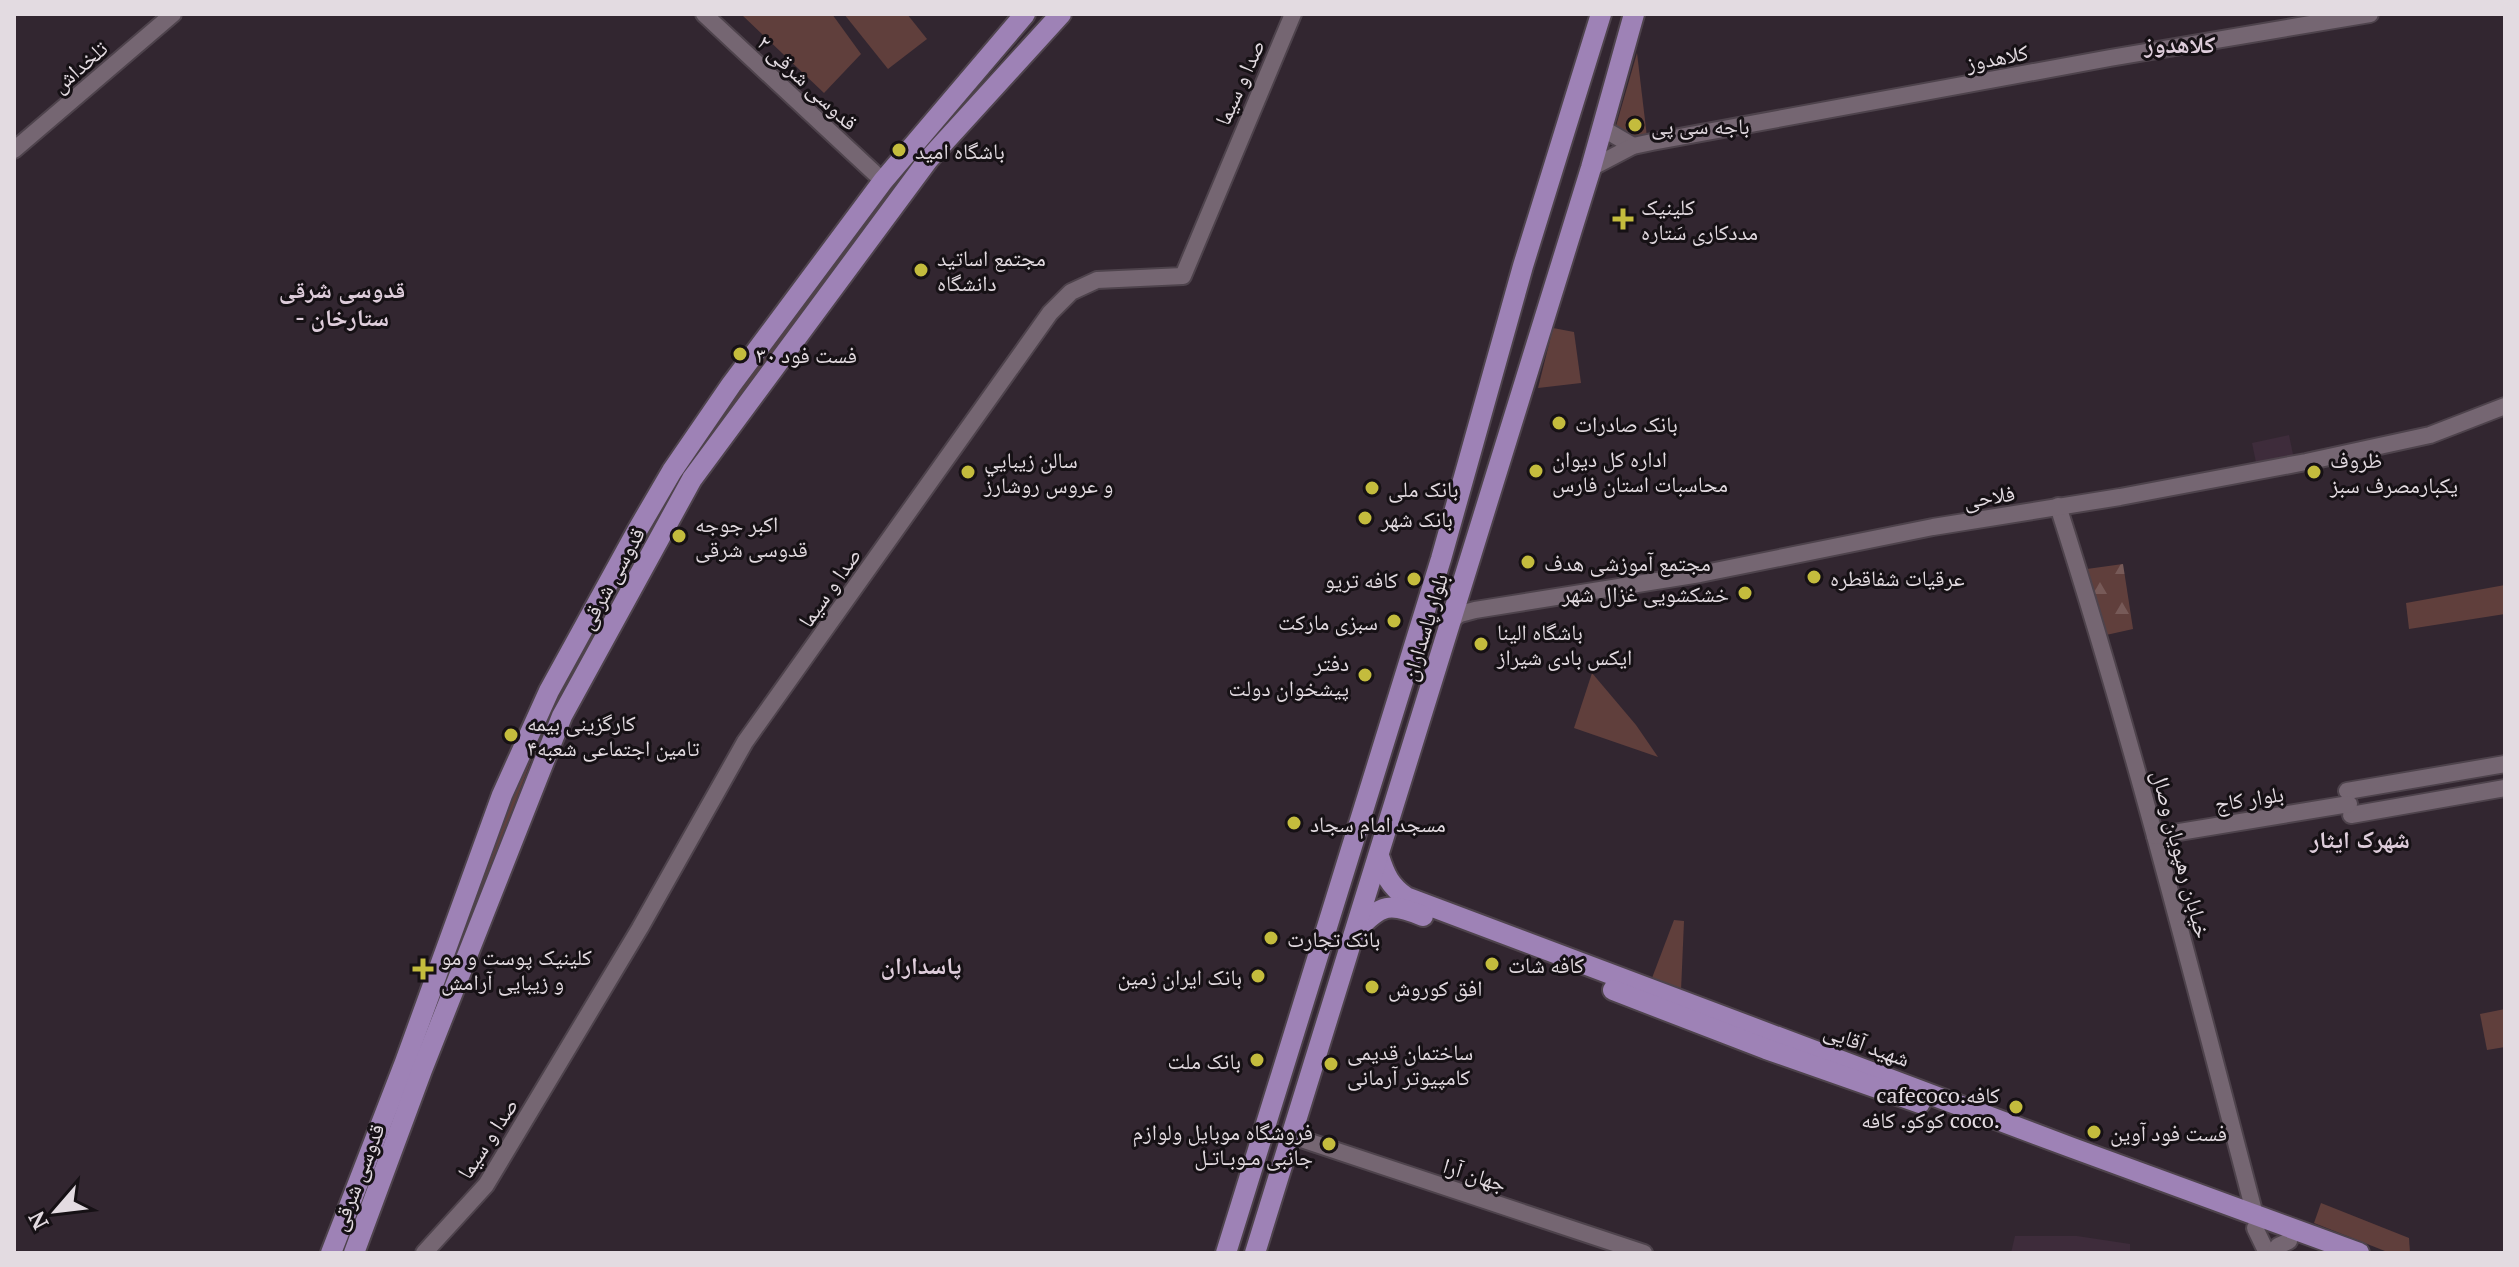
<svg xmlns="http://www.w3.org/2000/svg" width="2519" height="1267" font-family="'PT Serif','Noto Naskh Arabic',serif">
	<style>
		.built { fill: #3e2c3b }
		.green { fill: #603f3c }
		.forest { fill: url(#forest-firs) }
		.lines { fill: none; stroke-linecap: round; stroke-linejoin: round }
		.minor-casing { stroke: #4e434c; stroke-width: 20 }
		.major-casing { stroke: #4e434c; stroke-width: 24 }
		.minor { stroke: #756672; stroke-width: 16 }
		.major { stroke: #9e82b6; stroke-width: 20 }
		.poi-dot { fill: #c4bc3d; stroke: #161115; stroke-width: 3 }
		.labels { text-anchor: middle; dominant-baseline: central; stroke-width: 6; stroke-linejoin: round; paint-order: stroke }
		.street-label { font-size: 22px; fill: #e3dbe1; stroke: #161115 }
		.poi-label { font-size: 22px; fill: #e3dbe1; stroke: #161115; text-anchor: start }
		.neighbourhood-label { font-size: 24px; font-weight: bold; fill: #decddb; stroke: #161115 }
	</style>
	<defs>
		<pattern id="forest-firs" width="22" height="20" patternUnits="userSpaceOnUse" patternTransform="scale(2)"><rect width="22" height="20" fill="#603f3c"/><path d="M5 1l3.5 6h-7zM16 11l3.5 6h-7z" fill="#775a58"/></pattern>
	</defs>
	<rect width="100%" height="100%" fill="#322630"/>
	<!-- built -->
	<g class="built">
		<polygon points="2289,435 2295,464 2258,472 2252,443"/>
		<polygon points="2015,1236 2077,1236 2130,1244 2130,1253 2011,1253"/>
	</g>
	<!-- green -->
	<g class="green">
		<polygon points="741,14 832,14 861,54 824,93"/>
		<polygon points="844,14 907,14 927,39 888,69"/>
		<polygon points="1637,53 1647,137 1630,139 1616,126"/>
		<polygon points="1009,55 1011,57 916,164 699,450 567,696 562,694 590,638 691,454 903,171"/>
		<polygon points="1553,328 1574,332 1581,383 1538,388"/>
		<polygon points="2505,585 2505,614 2409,629 2406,603"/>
		<polygon points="1592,673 1636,725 1658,757 1574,728"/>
		<polygon points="545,723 447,985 405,1080 509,806"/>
		<polygon points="1674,920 1684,921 1681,991 1652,978"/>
		<polygon points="2505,1009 2505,1047 2487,1050 2480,1014"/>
		<polygon points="2321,1203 2409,1238 2410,1253 2390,1253 2314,1223"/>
	</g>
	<!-- forest -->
	<polygon class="forest" points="2123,564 2133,629 2106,635 2087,569"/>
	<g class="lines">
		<defs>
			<g id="minor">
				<polyline points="704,14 883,181"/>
				<polyline points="1602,128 1633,146"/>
				<polyline points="14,150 173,14"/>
				<polyline points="1591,168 1633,146 1652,142 2110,58 2370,14"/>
				<path d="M2058,506C2133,740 2193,978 2255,1215"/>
				<polyline points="1450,621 1460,614 1475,610 1700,574 1933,527 2120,497 2306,462 2430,435 2505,406"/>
				<polyline points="2347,791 2505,764"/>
				<polyline points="2351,815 2505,788"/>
				<polyline points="2155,836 2349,804"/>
				<polyline points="1292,1136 1644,1253"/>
				<polyline points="2255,1228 2267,1253"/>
				<polyline points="424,1253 486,1185 640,928 745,742 1050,313 1071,292 1097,280 1183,276 1293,14"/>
				<polyline points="2275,1253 2278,1246 2289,1241"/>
			</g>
			<g id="major">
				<path d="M1379,856C1385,875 1390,886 1406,897L2070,1147L2359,1253"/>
				<path d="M1357,930C1381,904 1390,902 1423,916"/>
				<polyline points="1613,990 1766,1049 1920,1103"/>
				<polyline points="331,1253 405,1062 502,795 549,691 637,531 672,471 731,385 883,181 1025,14"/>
				<polyline points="354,1253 422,1070 562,716 692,479 928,160 1061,14"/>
				<polyline points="1226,1253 1441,559 1523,266 1601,14"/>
				<polyline points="1255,1253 1591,168 1634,14"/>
			</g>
		</defs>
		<!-- minor casing -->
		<use href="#minor" class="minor-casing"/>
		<!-- major casing -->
		<use href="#major" class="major-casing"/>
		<!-- minor -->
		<use href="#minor" class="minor"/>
		<!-- major -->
		<use href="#major" class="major"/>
	</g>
	<!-- markers -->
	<g class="poi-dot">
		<circle cx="1635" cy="125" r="8"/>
		<circle cx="899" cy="150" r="8"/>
		<path d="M1619 207h8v8h8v8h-8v8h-8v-8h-8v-8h8z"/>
		<circle cx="921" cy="270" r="8"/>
		<circle cx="740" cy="354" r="8"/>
		<circle cx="1559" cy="423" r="8"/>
		<circle cx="1536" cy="471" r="8"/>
		<circle cx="968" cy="472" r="8"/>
		<circle cx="2314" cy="472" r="8"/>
		<circle cx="1372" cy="488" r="8"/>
		<circle cx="1365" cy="518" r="8"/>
		<circle cx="679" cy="536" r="8"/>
		<circle cx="1528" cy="562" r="8"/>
		<circle cx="1814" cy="577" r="8"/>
		<circle cx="1414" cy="579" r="8"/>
		<circle cx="1745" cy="593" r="8"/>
		<circle cx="1394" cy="621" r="8"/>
		<circle cx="1481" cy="644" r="8"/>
		<circle cx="1365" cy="675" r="8"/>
		<circle cx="511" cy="735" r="8"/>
		<circle cx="1294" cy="823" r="8"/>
		<circle cx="1271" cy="938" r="8"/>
		<circle cx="1492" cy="964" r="8"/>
		<path d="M419 957h8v8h8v8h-8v8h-8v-8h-8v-8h8z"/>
		<circle cx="1258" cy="976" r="8"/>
		<circle cx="1372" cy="987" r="8"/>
		<circle cx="1257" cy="1060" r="8"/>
		<circle cx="1331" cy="1064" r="8"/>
		<circle cx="2016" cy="1107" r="8"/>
		<circle cx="2094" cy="1132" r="8"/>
		<circle cx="1329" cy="1144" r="8"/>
	</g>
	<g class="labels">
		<!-- street labels -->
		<g class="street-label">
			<text transform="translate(1997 57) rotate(-11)">کلاهدوز</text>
			<text transform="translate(79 66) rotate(-41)">تلخداش</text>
			<text transform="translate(808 82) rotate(43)">قدوسی شرقی ۲</text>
			<text transform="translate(1239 82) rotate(-66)">صدا و سیما</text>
			<text transform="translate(1989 496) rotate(-9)">فلاحی</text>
			<text transform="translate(611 578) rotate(-61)">قدوسی شرقی</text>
			<text transform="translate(829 587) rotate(-55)">صدا و سیما</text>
			<text transform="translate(1424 627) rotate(-73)">بلوار پاسداران</text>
			<text transform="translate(2249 798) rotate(-9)">بلوار کاج</text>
			<text transform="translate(2182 854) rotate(75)">خیابان رهپویان وصال</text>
			<text transform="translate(1867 1044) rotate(20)">شهید آقایی</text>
			<text transform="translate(487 1138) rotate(-57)">صدا و سیما</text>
			<text transform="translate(1475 1174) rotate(18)">جهان آرا</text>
			<text transform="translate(357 1177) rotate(-69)">قدوسی شرقی</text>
		</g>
		<!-- poi labels -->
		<g class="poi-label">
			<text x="1651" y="125">باجه سی پی</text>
			<text x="915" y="150">باشگاه امید</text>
			<text x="1641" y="206">کلینیک<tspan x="1641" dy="25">مددکاری سَتاره</tspan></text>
			<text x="937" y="257">مجتمع اساتید<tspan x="937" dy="25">دانشگاه</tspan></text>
			<text x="756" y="354">فست فود ۳۰</text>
			<text x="1575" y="423">بانک صادرات</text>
			<text x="1552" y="458">اداره کل دیوان<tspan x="1552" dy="25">محاسبات استان فارس</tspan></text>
			<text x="984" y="459">سالن زيبايي<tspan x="984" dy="25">و عروس روشارز</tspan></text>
			<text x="2330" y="459">ظروف<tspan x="2330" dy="25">یکبارمصرف سبز</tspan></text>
			<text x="1388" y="488">بانک ملی</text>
			<text x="1381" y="518">بانک شهر</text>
			<text x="695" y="523">اکبر جوجه<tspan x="695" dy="25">قدوسی شرقی</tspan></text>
			<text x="1544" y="562">مجتمع آموزشی هدف</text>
			<text x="1830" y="577">عرقیات شفاقطره</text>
			<text x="1398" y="579" text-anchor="end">کافه تریو</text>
			<text x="1729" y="593" text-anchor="end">خشکشویی غزال شهر</text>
			<text x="1378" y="621" text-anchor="end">سبزی مارکت</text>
			<text x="1497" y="631">باشگاه الینا<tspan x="1497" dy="25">ایکس بادی شیراز</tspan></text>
			<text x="1349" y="662" text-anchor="end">دفتر<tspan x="1349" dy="25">پیشخوان دولت</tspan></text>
			<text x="527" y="722">کارگزینی بیمه<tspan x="527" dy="25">تامین اجتماعی شعبه۴</tspan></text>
			<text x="1310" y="823">مسجد امام سجاد</text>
			<text x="1287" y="938">بانک تجارت</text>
			<text x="441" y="956">کلینیک پوست و مو<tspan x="441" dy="25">و زیبایی آرامش</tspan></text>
			<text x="1508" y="964">کافه شات</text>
			<text x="1242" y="976" text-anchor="end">بانک ایران زمین</text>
			<text x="1388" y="987">افق کوروش</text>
			<text x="1347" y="1051">ساختمان قدیمی<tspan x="1347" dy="25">کامپیوتر آرمانی</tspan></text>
			<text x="1241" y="1060" text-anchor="end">بانک ملت</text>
			<text x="2000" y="1094" text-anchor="end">cafecoco.کافه<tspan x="2000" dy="25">کوکو. کافه coco.</tspan></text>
			<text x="1313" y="1131" text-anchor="end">فروشگاه موبایل ولوازم<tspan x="1313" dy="25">جانبی مـوبـاتـل</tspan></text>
			<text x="2110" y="1132">فست فود آوین</text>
		</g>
		<!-- neighbourhood labels -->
		<g class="neighbourhood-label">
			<text x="2180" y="44">کلاهدوز</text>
			<text x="342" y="289">قدوسی شرقی<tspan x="342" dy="28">- ستارخان</tspan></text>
			<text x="2360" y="839">شهرک ایثار</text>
			<text x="921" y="965">پاسداران</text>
		</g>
	</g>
	<!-- border -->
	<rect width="2519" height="1267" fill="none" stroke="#e3dbe1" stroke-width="32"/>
	<!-- north arrow -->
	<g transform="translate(56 1211) rotate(242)" stroke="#161115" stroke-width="6" paint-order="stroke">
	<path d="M0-6L14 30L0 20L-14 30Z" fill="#e3dbe1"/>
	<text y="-12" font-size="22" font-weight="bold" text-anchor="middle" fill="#e3dbe1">N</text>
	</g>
</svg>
